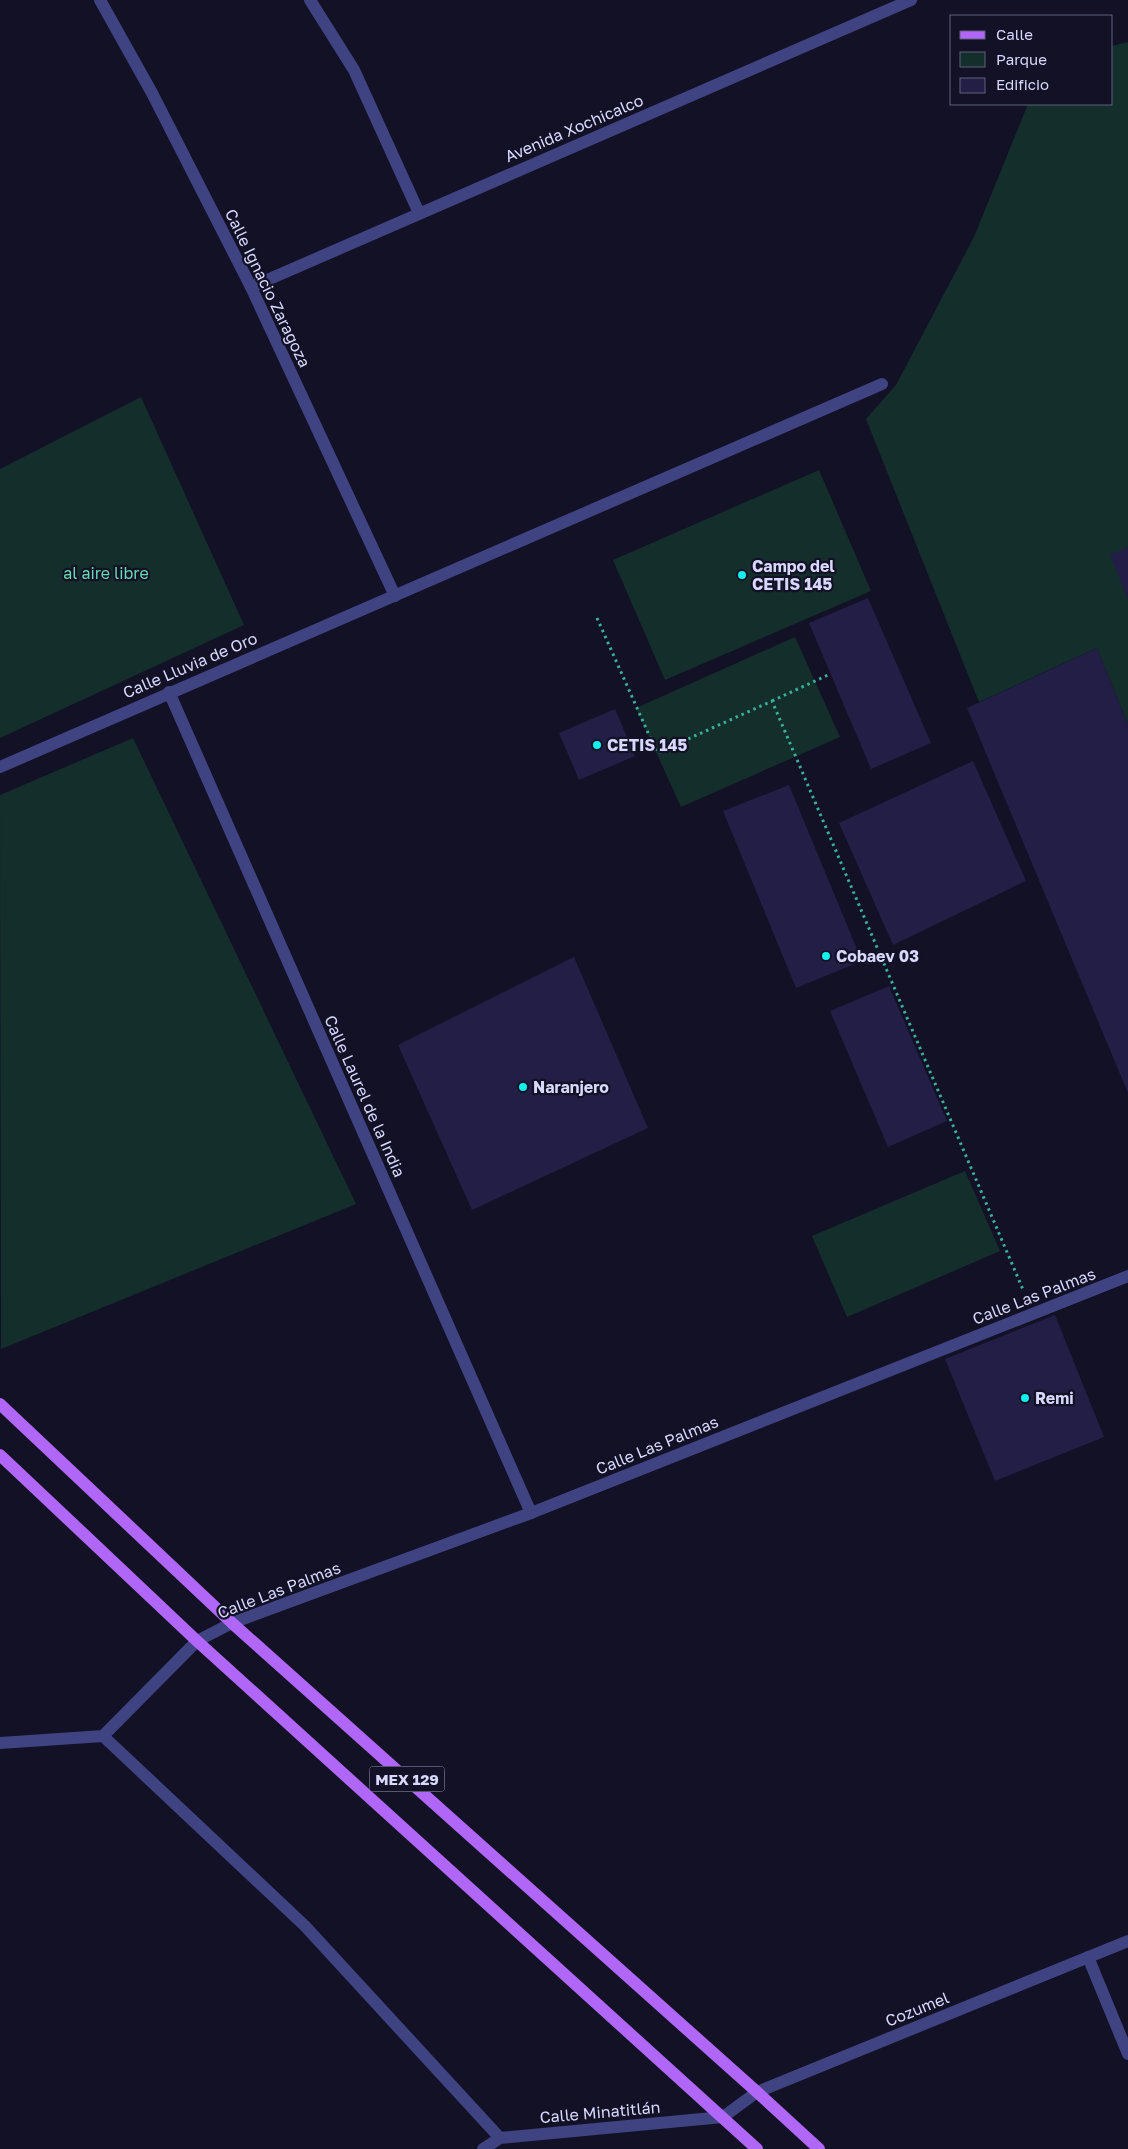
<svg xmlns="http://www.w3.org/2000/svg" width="1128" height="2149" font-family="'Golos Text',sans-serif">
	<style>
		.green { fill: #142f2b }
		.building { fill: #221e45 }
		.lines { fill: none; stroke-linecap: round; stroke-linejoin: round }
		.path { stroke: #37b19d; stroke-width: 3; stroke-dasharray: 2.5 4; stroke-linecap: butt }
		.minor { stroke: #3f4382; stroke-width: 12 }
		.major { stroke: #b066f6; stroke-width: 12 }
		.poi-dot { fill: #10f0ef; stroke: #121126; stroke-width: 2 }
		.labels { text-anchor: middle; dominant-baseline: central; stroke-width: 4.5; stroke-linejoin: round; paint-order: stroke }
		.shield { fill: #121126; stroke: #9d9cbc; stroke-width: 1 }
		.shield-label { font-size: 15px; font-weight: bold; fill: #d8d8fd }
		.street-label { font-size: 16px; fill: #d8d8fd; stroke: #121126 }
		.poi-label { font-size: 16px; font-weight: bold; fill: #d8d8fd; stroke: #121126; text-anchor: start }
		.park-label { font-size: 16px; fill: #68d9b0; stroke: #121126 }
	</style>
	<rect width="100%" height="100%" fill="#121126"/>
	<!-- green -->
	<g class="green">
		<polygon points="1128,42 1128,725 1097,648 979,702 866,419 896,385 974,237 1028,104 1112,104 1112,46"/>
		<polygon points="141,397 244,625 0,738 0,469"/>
		<polygon points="819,470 871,591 665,680 613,560"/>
		<polygon points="795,637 840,737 681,807 636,708"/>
		<polygon points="133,738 356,1204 1,1349 0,795"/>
		<polygon points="965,1171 1000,1251 847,1317 812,1236"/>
	</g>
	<!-- building -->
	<g class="building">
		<polygon points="1128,547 1128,599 1110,555"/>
		<polygon points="868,598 931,743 871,769 809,623"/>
		<polygon points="1097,648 1128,725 1128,1093 967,708"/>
		<polygon points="615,709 635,756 579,780 559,733"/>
		<polygon points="973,761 1026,881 893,945 839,823"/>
		<polygon points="789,785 862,961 796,988 723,811"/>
		<polygon points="574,957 648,1128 472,1210 398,1045"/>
		<polygon points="889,986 947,1121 888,1147 830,1011"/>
		<polygon points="1055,1315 1104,1437 995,1481 945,1359"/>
	</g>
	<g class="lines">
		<!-- path -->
		<g class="path">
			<polyline points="597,618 657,753 772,701 1024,1292"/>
			<polyline points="772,701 830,674"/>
		</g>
		<!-- minor -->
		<g class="minor">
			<polyline points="100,0 152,93 251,287 395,596"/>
			<polyline points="310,0 354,70 419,213"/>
			<polyline points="251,287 911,0"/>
			<polyline points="169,692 531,1513"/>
			<polyline points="0,767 882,384"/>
			<polyline points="0,1743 103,1736"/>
			<polyline points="1088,1957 1128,2054"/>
			<polyline points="500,2138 305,1926 103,1736 197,1641 232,1623 531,1513 1128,1276"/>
			<polyline points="483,2149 500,2138 723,2117 757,2092 1128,1941"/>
		</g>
		<!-- major -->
		<g class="major">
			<polyline points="0,1404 232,1623 757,2092 819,2149"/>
			<polyline points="0,1455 197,1641 757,2149"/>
		</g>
	</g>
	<!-- markers -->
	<g class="poi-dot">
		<circle cx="742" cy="575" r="5"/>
		<circle cx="597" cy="745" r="5"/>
		<circle cx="826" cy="956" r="5"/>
		<circle cx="523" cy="1087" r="5"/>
		<circle cx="1025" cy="1398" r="5"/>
	</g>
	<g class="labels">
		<!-- shield labels -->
		<rect class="shield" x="369.5" y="1766.5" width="75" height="25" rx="4"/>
		<g class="shield-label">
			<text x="407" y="1779">MEX 129</text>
		</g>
		<!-- street labels -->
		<g class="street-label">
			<text transform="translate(574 128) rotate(-23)">Avenida Xochicalco</text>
			<text transform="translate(268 288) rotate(64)">Calle Ignacio Zaragoza</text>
			<text transform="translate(190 665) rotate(-23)">Calle Lluvia de Oro</text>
			<text transform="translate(365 1096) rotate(66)">Calle Laurel de la India</text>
			<text transform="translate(1034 1296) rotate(-21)">Calle Las Palmas</text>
			<text transform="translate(657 1445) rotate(-22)">Calle Las Palmas</text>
			<text transform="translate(279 1590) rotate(-21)">Calle Las Palmas</text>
			<text transform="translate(917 2009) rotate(-22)">Cozumel</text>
			<text transform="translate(600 2112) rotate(-5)">Calle Minatitlán</text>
		</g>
		<!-- poi labels -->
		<g class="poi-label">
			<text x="752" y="566">Campo del<tspan x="752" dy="18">CETIS 145</tspan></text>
			<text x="607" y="745">CETIS 145</text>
			<text x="836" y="956">Cobaev 03</text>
			<text x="533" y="1087">Naranjero</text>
			<text x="1035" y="1398">Remi</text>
		</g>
		<!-- park labels -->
		<g class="park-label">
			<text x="106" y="573">al aire libre</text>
		</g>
	</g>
	<!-- legend -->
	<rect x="950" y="15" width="162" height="90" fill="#121126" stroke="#61617c"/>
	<rect x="960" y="31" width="25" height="8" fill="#b066f6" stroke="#61617c"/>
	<text x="996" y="40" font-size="15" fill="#d8d8fd">Calle</text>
	<rect x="960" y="52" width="25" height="15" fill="#142f2b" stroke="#61617c"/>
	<text x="996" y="65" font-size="15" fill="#d8d8fd">Parque</text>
	<rect x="960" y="78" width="25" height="15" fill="#221e45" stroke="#61617c"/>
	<text x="996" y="90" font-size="15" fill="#d8d8fd">Edificio</text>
</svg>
